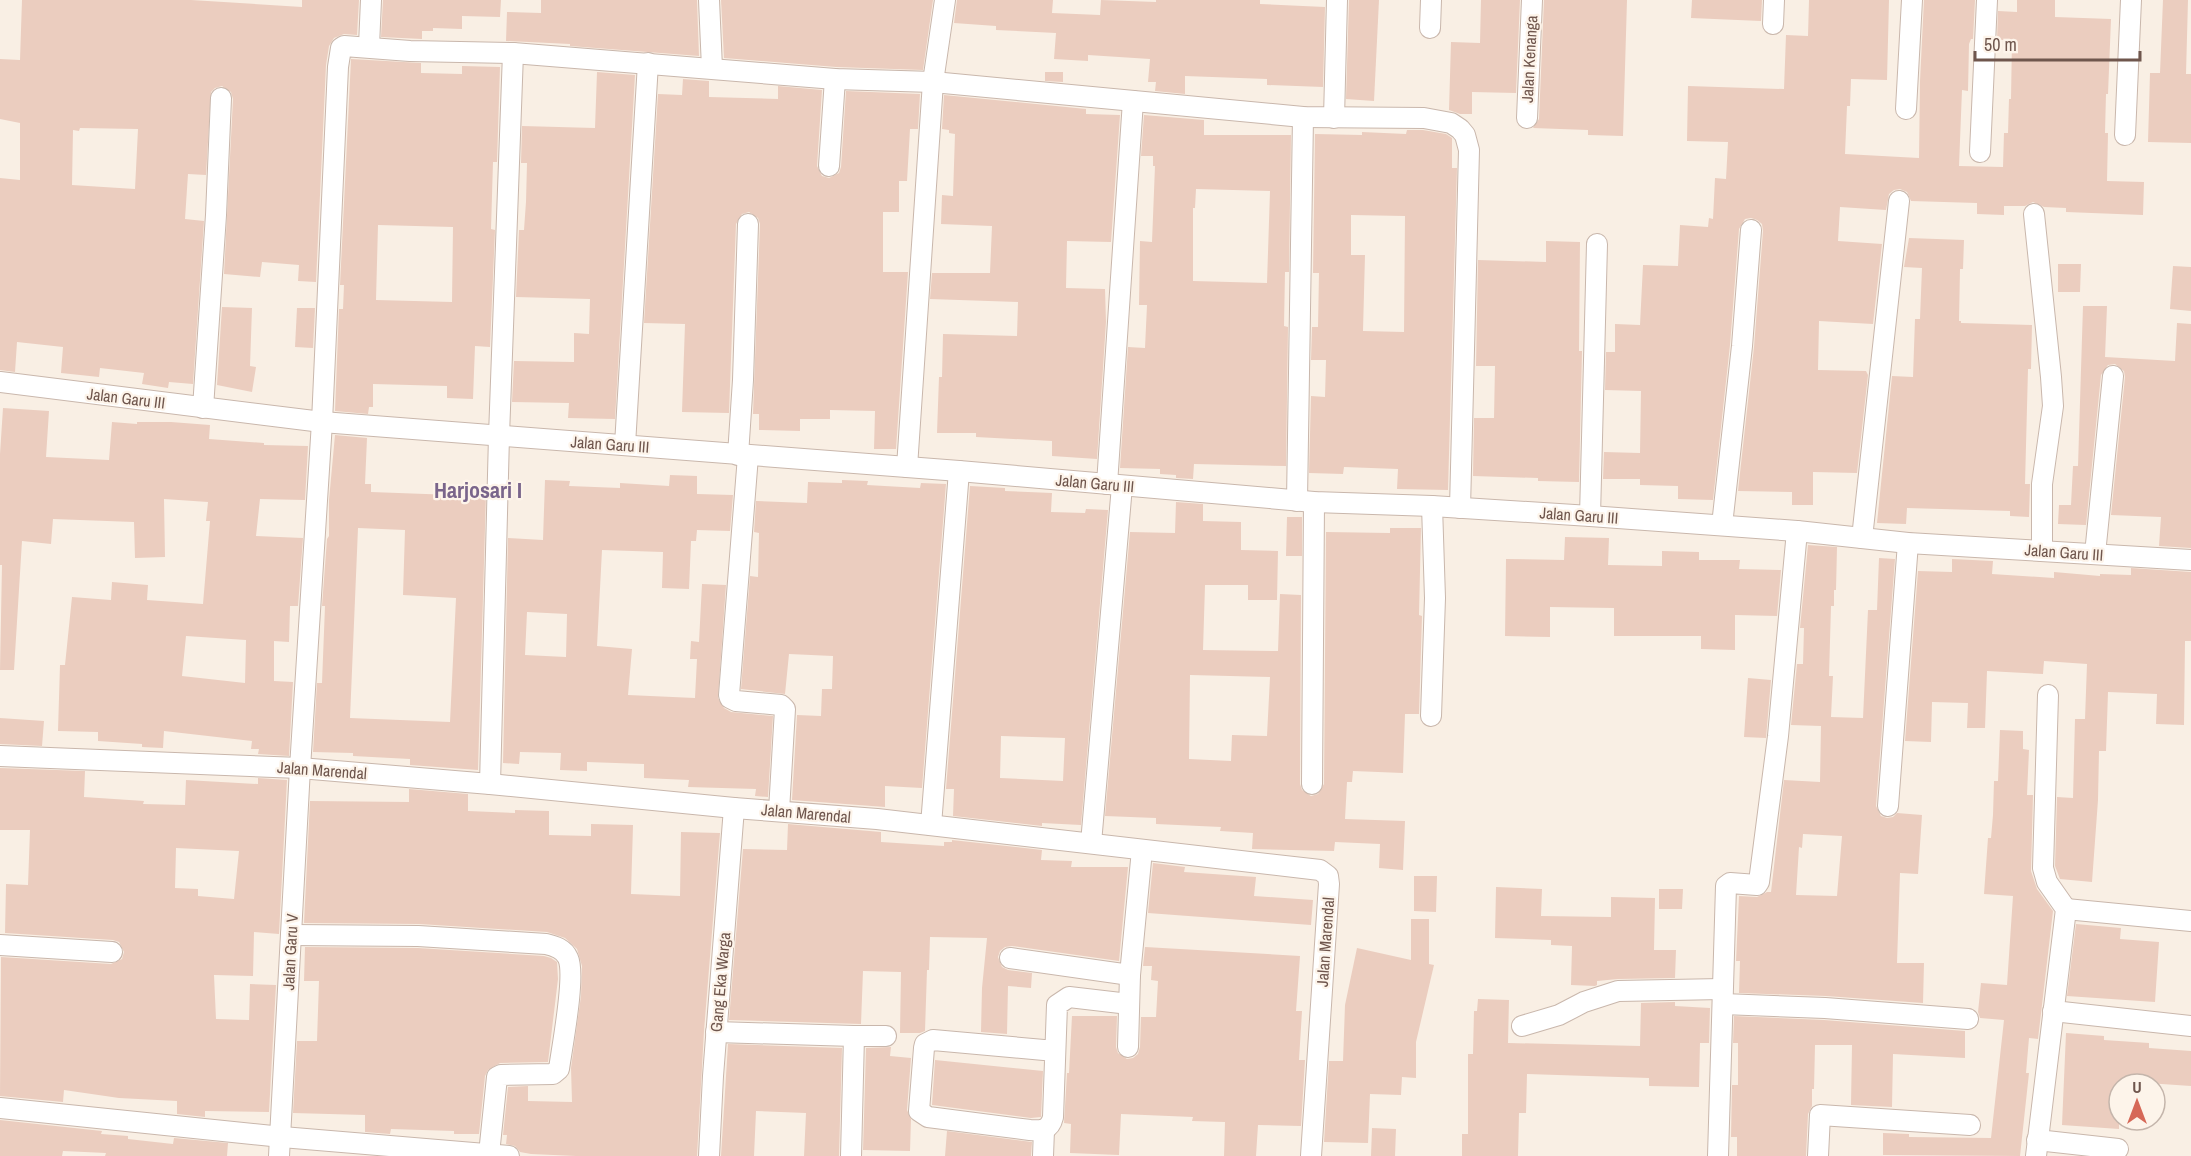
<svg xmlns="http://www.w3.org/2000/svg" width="2191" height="1156" font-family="'Archivo Narrow',sans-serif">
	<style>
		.building { fill: #ebcdbf; fill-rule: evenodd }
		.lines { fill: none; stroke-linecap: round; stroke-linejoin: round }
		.street-casing { stroke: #c9b7ac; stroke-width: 22 }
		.street { stroke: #fff; stroke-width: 20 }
		.labels { text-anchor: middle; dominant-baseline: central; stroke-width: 4.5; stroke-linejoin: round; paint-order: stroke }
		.street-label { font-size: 16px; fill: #6f564d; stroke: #fdf4ea }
		.district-label { font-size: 22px; font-weight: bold; fill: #7a658b; stroke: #fdf4ea }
	</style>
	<rect width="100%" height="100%" fill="#f9efe4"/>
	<!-- building -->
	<g class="building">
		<path d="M22,0H191L302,7V0H359L357,35L344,34L334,38L329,46L326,65L316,282L298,281L299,265L262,262L260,277L224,274L233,99L231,92L222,86L215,88L211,92L206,175L188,174L185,219L204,221L193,384L169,382L168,388L142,384L144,373L100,368L99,377L61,373L63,347L17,342L15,372L0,370V178L20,180V123L0,119V59L20,60ZM80,128L138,129L135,189L72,185L73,130L79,131Z"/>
		<polygon points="383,0 501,0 500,17 462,16 462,29 433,28 433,31 422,31 422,39 381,37"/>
		<polygon points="541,0 697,0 699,56 570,46 570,44 506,41 507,12 541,13"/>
		<polygon points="721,0 933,0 923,70 836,67 724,58"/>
		<polygon points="957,0 1053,0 1052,13 1100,15 1101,0 1156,2 1156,0 1260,0 1260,4 1325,7 1323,87 1267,85 1267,79 1185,76 1185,94 1155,91 1156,82 1148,82 1150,59 1088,55 1088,61 1054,59 1056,33 996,30 996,26 954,23"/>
		<polygon points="1349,0 1379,0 1374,101 1346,99"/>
		<polygon points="1481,0 1520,0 1516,93 1472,92 1472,114 1460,114 1449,110 1451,42 1480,43"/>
		<polygon points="1544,0 1627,0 1623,136 1588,135 1588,130 1533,128 1539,119"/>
		<polygon points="1692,0 1762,0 1761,21 1691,18"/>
		<polygon points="1809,0 1889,0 1887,80 1851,79 1850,106 1847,106 1845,154 1919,158 1920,81 1924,0 1975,0 1973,39 1971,39 1969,44 1968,91 1962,90 1959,166 2003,167 2004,133 2008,133 2009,99 2011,99 2012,40 1997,40 1998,11 2017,12 2017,0 2055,0 2055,17 2111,19 2108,94 2106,94 2105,133 2108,133 2107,181 2144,182 2143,215 2066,212 2066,208 2044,207 2033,202 2025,206 2004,206 2004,215 1977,214 1977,203 1911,201 1907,192 1900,189 1894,190 1889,194 1886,210 1840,207 1838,241 1882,244 1873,324 1819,321 1818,370 1866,371 1868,375 1857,473 1813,472 1813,505 1792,505 1792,492 1738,491 1754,347 1763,231 1762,224 1757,220 1751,218 1745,219 1739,229 1730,345 1713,500 1678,499 1678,486 1640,485 1640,479 1603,479 1604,452 1640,453 1641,391 1605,390 1606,352 1615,352 1615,324 1640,325 1643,265 1678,266 1680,225 1708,227 1709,218 1713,219 1715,178 1726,179 1728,142 1687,141 1688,86 1784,89 1786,35 1808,36"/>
		<polygon points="2163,0 2188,0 2186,74 2191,74 2191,143 2148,142 2150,73 2160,73"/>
		<path d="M351,59L421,63V73L462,74V66L500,67L497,162H493L491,229L495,230L490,347L475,346L473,399L447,398V386L373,384V407H369L368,414L335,411L339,309H343L344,285H340ZM378,225L453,227L452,302L376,300Z"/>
		<polygon points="597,72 635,75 615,419 568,418 569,403 512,402 514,361 574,362 574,333 589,334 590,299 516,297 519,230 524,230 526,202 527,163 521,163 522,126 595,128"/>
		<polygon points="1045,72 1063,72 1063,82 1045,81"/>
		<polygon points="683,79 709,81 709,97 778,99 778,86 822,90 817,166 822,176 829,178 839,173 841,167 846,91 920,94 918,129 910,129 907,181 899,181 899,212 883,212 883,272 908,272 896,449 874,449 875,411 830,410 830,419 800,419 800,431 759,430 759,414 753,414 760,224 758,218 749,212 742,214 736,224 729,413 682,412 685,324 644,323 658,94 682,95"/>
		<polygon points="944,95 1086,109 1086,114 1120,115 1111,242 1067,241 1066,288 1105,289 1106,322 1097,459 1052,456 1052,441 976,437 976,433 937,433 939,377 942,377 943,334 1017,336 1018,302 930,299 932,273 990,273 992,226 941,224 942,195 953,196 955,134 949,133 949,130 942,129"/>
		<path d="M1144,115L1204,120V135H1291L1289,272H1285L1284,326L1288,327L1286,466L1194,464L1193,479L1176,478V475L1160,474V469L1120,468L1128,347L1145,348L1147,305H1139L1140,241L1152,242L1155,166H1153V156H1141ZM1196,189L1270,191L1267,283L1193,281V208H1195Z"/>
		<path d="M1407,130H1423L1446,134L1452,138V168H1457L1448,490L1397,489L1398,469L1344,467L1343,474L1309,473L1311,396L1325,397L1326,360H1311L1312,327H1318L1319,273H1313L1315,134L1362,135V132L1406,134ZM1351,215L1405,216L1404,332L1363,331L1365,255H1351Z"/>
		<polygon points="1909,238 1964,240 1963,269 1960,269 1959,321 1961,321 1961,323 2032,325 2031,369 2028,369 2025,484 2030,484 2029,517 2010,516 2010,511 1907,508 1906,524 1877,523 1892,376 1913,377 1915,319 1920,319 1922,268 1904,267"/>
		<polygon points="1546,241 1580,242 1579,351 1582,351 1579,482 1538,481 1538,478 1473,476 1474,418 1494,418 1495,366 1476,366 1478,260 1546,262"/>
		<polygon points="2058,264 2081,264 2080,292 2058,292"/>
		<polygon points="2173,266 2191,267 2191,311 2170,309"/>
		<polygon points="2083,306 2107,306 2105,357 2175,361 2177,323 2191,324 2191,548 2159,546 2161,517 2111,515 2125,377 2124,371 2115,364 2108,365 2101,375 2086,525 2058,524 2059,505 2071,505 2073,466 2078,466"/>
		<polygon points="222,307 252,308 250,366 256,367 252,392 217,385"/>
		<polygon points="297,308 315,308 313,348 295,347"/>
		<path d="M3,408L49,411L46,457L109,460L112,422L137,424V422H171L210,425L209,439L264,443V445L308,446L305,500L260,499L256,536L303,538L298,606H290L289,642L274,641V681L293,682L289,756L258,754L259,749H251L252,741L164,731L163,748L142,747V744L98,741V732L58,731L60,665H65L72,597L111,600L112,582L148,585L147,600L203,604L210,521H206L208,502L164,499L165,557L135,558L134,522L53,519L51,544L22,541L14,670H0L2,565H0V454ZM186,636L246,640L245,683L182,676Z"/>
		<path d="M335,435L367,438L365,484H371V492L453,495V491L486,493L478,770L410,765V759L353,756V753L313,752L317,683H322L325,606H322L327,539L329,536V500ZM358,528L405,530L403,595L456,598L450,722L350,718Z"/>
		<path d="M670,475L697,476V494L733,495L730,531L697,530L696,541H691L689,589L662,588L663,552L602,550L597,646L632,649L628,695L695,698L697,659H690L691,641L699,642L702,584L726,585L718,698L724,708L731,712L773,716L768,797L755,796L756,789L688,787L689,780L644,778V764L587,762V771L560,770L561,753L520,752L519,764L503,763L508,538L543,540L545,480L570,481L569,486L620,488V483L669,486ZM527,612L567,614L566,657L525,655Z"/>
		<polygon points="842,480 868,481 867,485 920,488 921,483 946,484 922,788 885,786 885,807 792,800 797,715 821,716 822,689 832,689 833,656 789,654 785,694 741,689 750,576 758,577 759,533 754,532 756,501 807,503 808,482 842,483"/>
		<path d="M970,486L1005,488V491L1052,493L1051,512L1085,513L1086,509L1108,510L1081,825L1042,823V826L953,816L954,789H946ZM1001,736L1065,738L1063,781L1000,778Z"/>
		<path d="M1176,502L1203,504V521L1241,522V550L1278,551L1277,600H1248V585H1205L1203,650L1278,651L1280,594L1301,595L1300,784L1302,790L1311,796L1318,794L1324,784L1326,532L1390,533V528H1421L1419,615L1422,616L1419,714H1405L1403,773L1353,771L1352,782H1347L1345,819L1405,821L1403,870L1379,868L1380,844L1335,842L1334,851L1252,849L1253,833L1220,831L1221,827L1156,824V818L1105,816L1130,532L1175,533ZM1190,675L1270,677L1267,736L1232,735L1231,761L1189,759Z"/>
		<polygon points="1287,517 1302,517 1302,556 1286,556"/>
		<polygon points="1565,537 1609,538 1608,565 1662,566 1662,551 1699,552 1699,560 1740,560 1739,569 1781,570 1777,616 1735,615 1735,650 1701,649 1701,636 1614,636 1614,608 1550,607 1550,637 1505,636 1506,559 1564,560"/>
		<path d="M1808,545L1837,547L1836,590H1834V606H1831L1829,676H1833L1831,717L1863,718L1868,610H1877L1879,558L1895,559L1876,806L1881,816L1887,818L1893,817L1897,813L1922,815L1918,874L1900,873L1897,963H1924L1923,1003L1826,996L1739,993L1740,961H1736L1739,896L1757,897L1767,892H1771L1784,780L1820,782L1821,726L1791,725L1797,664H1803L1804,628H1800ZM1803,834L1842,836L1837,896L1796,895L1799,847L1802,848Z"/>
		<polygon points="1952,559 1993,561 1992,574 2054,578 2054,572 2100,576 2100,574 2131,575 2131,568 2191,572 2191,641 2185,641 2184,725 2156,724 2157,694 2108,692 2106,751 2099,751 2098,800 2092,882 2060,879 2055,866 2057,797 2073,798 2075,719 2085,719 2087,664 2044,661 2043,674 1987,671 1985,728 1967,728 1968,703 1932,702 1931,742 1905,741 1918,571 1952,572"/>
		<polygon points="1748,678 1771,680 1766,738 1744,737"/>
		<polygon points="0,718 44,721 42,746 0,744"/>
		<polygon points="2000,730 2023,731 2023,749 2029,750 2027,795 2033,795 2031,871 2037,889 2053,911 2038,1039 2029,1038 2026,1073 2029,1073 2020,1156 1883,1155 1883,1133 1909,1134 1909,1137 1991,1138 2004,1020 1980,1018 1978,1012 1981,983 2007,985 2013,896 1984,894 1988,838 1991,838 1993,815 1994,781 1998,781"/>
		<path d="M0,768L85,771L84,797L144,801L143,804L185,805L186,780L258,784V778L287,780L279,934L254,932L253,976L214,975L216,1019L249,1020L250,984L276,985L269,1112L205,1111V1117L177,1114V1101L119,1098L64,1090L63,1102L0,1096L1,957L111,964L122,959L124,952L119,942L113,940L5,933L6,884L28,885L30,830H0ZM176,848L239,851L234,899L198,896V889L175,888Z"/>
		<polygon points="409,789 468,794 468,811 515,813 515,810 549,811 549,835 591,836 591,824 633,825 631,894 680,896 681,832 720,833 704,1031 697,1156 576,1156 531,1154 520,1152 515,1146 506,1144 507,1135 503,1135 508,1087 528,1086 528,1101 572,1102 571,1068 581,996 582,966 577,949 565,938 547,932 419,924 304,923 310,801 409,802"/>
		<polygon points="788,824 881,832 881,842 944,846 944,842 952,842 952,840 1042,850 1041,860 1072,861 1071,867 1128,867 1119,961 1012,946 1005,947 1000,951 998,957 1002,967 1008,970 1032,973 1031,988 1008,986 1007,1034 981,1032 982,988 987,938 930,937 929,970 927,970 925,1031 920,1033 900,1033 901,972 863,971 861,1024 729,1020 743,849 787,850"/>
		<polygon points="1153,863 1185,867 1184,872 1256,877 1254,896 1313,900 1311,925 1148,913"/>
		<polygon points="1414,876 1437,876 1436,912 1414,911"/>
		<polygon points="1496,887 1542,889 1541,916 1611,917 1611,897 1655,898 1654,950 1676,950 1675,978 1618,979 1597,981 1597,985 1595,986 1571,985 1572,946 1551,945 1551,940 1495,938"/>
		<polygon points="1659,889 1683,889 1682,909 1659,909"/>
		<polygon points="1411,919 1429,919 1429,964 1434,965 1416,1042 1416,1078 1402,1077 1401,1095 1370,1094 1368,1143 1324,1142 1329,1061 1343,1061 1345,1005 1357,948 1411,960"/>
		<polygon points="2076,924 2121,928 2120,939 2159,942 2155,1002 2067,996"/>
		<polygon points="305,947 418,948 544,956 551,958 557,962 558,979 548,1062 500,1063 488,1070 485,1076 479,1134 454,1134 454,1131 391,1129 390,1134 365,1132 365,1115 293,1113 297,1041 317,1041 319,981 304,981"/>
		<polygon points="1145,947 1300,956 1296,1011 1302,1011 1299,1060 1305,1060 1301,1126 1258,1125 1256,1156 1224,1156 1225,1122 1192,1121 1193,1117 1121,1114 1119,1155 1070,1153 1071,1124 1064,1123 1067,1073 1069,1073 1072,1016 1117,1016 1116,1047 1118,1053 1127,1059 1133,1058 1138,1054 1140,1047 1141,1017 1156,1017 1158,981 1151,980 1152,966 1143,966"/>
		<polygon points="1478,999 1509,1000 1508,1043 1640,1046 1641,1003 1675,1002 1675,1006 1710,1008 1709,1043 1700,1043 1699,1087 1649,1086 1649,1078 1527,1074 1526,1113 1519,1113 1518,1156 1462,1156 1462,1134 1468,1134 1468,1054 1473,1054 1474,1011 1477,1011"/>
		<polygon points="1734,1016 1824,1020 1965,1031 1965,1058 1893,1054 1892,1107 1851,1105 1852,1045 1815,1045 1814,1089 1812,1089 1812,1106 1808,1114 1806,1156 1737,1156 1737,1137 1731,1137 1732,1085 1738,1085 1738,1043 1733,1043"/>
		<polygon points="2066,1033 2104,1036 2104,1040 2149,1043 2149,1048 2191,1051 2191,1086 2147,1083 2119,1084 2119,1129 2062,1125"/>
		<polygon points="728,1044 842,1048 839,1156 804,1156 806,1113 756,1111 754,1156 721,1156"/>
		<polygon points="891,1047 890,1056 911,1058 907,1110 911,1119 910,1151 863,1150 866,1048"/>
		<polygon points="935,1060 1043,1071 1041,1117 1031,1118 932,1105"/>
		<polygon points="0,1120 102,1131 101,1134 128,1136 128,1139 173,1144 174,1138 228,1143 227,1156 105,1156 106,1153 63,1151 62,1156 0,1156"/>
		<polygon points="1372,1128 1396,1129 1395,1156 1371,1156"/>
		<polygon points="947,1131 1032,1142 1031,1156 945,1156"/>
	</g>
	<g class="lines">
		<defs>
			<g id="street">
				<polyline points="709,0 712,68"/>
				<polyline points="1773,24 1774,0"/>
				<polyline points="1430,28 1431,0"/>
				<polyline points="369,46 371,0"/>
				<polyline points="1906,109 1912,0"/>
				<polyline points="1334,118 1337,0"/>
				<polyline points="1527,118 1532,0"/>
				<polyline points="2125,135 2131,0"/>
				<polyline points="1980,152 1987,0"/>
				<polyline points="829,166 835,79"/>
				<polyline points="2034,214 2051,377 2053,406 2042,484 2042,551"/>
				<polyline points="0,382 322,422 959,471 1314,502 1432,506 1590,516 1797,531 1908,543 2191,560"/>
				<polyline points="203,408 216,215 221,98"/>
				<polyline points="625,445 648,63"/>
				<polyline points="738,455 743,380 748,224"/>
				<polyline points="748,456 729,695 730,698 736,701 781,705 785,709 779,811"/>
				<polyline points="907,467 933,82 945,0"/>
				<polyline points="1107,484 1133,101"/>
				<polyline points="1297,501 1303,117"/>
				<polyline points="1590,516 1597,244"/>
				<polyline points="1722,525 1742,346 1751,230"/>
				<polyline points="1862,538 1899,201"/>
				<polyline points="2095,554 2113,376"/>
				<polyline points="1431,716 1435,598 1432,506"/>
				<polyline points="0,756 300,768 490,784 734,808 877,819 1320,870 1328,876 1329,884 1311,1156"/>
				<polyline points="490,784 499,436 513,53"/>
				<polyline points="1312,784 1314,502"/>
				<polyline points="1888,806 1908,543"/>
				<polyline points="931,825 959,471"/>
				<polyline points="1091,843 1122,486"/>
				<polyline points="2066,909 2191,921"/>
				<path d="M291,935L418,936L546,944C555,946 564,949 568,958C576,975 562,1047 559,1069L553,1074L501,1075L497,1077L489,1154"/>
				<polyline points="0,945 112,952"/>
				<polyline points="1010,958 1130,975"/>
				<polyline points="1723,1004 1825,1008 1968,1019"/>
				<polyline points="2053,1011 2191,1026"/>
				<polyline points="1522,1026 1559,1015 1584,1002 1618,991 1722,989"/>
				<polyline points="716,1032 854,1036 851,1156"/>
				<polyline points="854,1036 886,1036"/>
				<polyline points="1128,1047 1130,975 1142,850"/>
				<path d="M1055,1051L933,1040L925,1044L924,1048L919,1111L928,1117L1030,1130C1042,1131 1050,1130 1053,1117L1057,1005L1069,997L1129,1004"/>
				<polyline points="0,1108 282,1137 509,1156"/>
				<polyline points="2037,1140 2118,1149"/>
				<polyline points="279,1156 300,768 322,422 338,67 341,48 344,46 410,51 513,53 835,79 933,82 1303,117 1424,118 1451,123 1460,129 1465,135 1469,150 1460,508"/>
				<polyline points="709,1156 713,1076 734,808"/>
				<polyline points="1043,1156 1044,1130"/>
				<polyline points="1718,1156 1726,886 1730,883 1757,885 1759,882 1778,736 1797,531"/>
				<polyline points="1818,1156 1820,1115 1970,1125"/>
				<polyline points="2036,1156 2066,909 2047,882 2043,868 2048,695"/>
			</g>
		</defs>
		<!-- street casing -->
		<use href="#street" class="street-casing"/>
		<!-- street -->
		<use href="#street" class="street"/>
	</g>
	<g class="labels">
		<!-- street labels -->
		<g class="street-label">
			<text transform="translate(1529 59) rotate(-87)">Jalan Kenanga</text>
			<text transform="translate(126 398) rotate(7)">Jalan Garu III</text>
			<text transform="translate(610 444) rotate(4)">Jalan Garu III</text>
			<text transform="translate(1095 483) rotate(5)">Jalan Garu III</text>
			<text transform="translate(1579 515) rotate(4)">Jalan Garu III</text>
			<text transform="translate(2064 552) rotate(4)">Jalan Garu III</text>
			<text transform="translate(322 770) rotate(4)">Jalan Marendal</text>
			<text transform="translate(806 813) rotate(5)">Jalan Marendal</text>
			<text transform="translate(1325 942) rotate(-86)">Jalan Marendal</text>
			<text transform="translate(290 952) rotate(-87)">Jalan Garu V</text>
			<text transform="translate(720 982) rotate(-85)">Gang Eka Warga</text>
		</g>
		<!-- district labels -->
		<g class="district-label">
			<text x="478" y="490">Harjosari I</text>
		</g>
	</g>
	<!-- north arrow -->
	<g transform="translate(2137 1102)"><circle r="28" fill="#fdf4ea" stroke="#c4b5ab" stroke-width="1.5"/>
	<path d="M0-4.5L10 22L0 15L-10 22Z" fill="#d66857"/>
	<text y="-9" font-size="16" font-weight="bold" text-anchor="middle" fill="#6f564d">U</text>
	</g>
	<!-- scale -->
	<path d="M1975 51v9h165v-9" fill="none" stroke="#6f564d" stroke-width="3"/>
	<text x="1984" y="51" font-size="18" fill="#6f564d" stroke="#fdf4ea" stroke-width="4.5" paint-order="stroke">50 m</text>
</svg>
